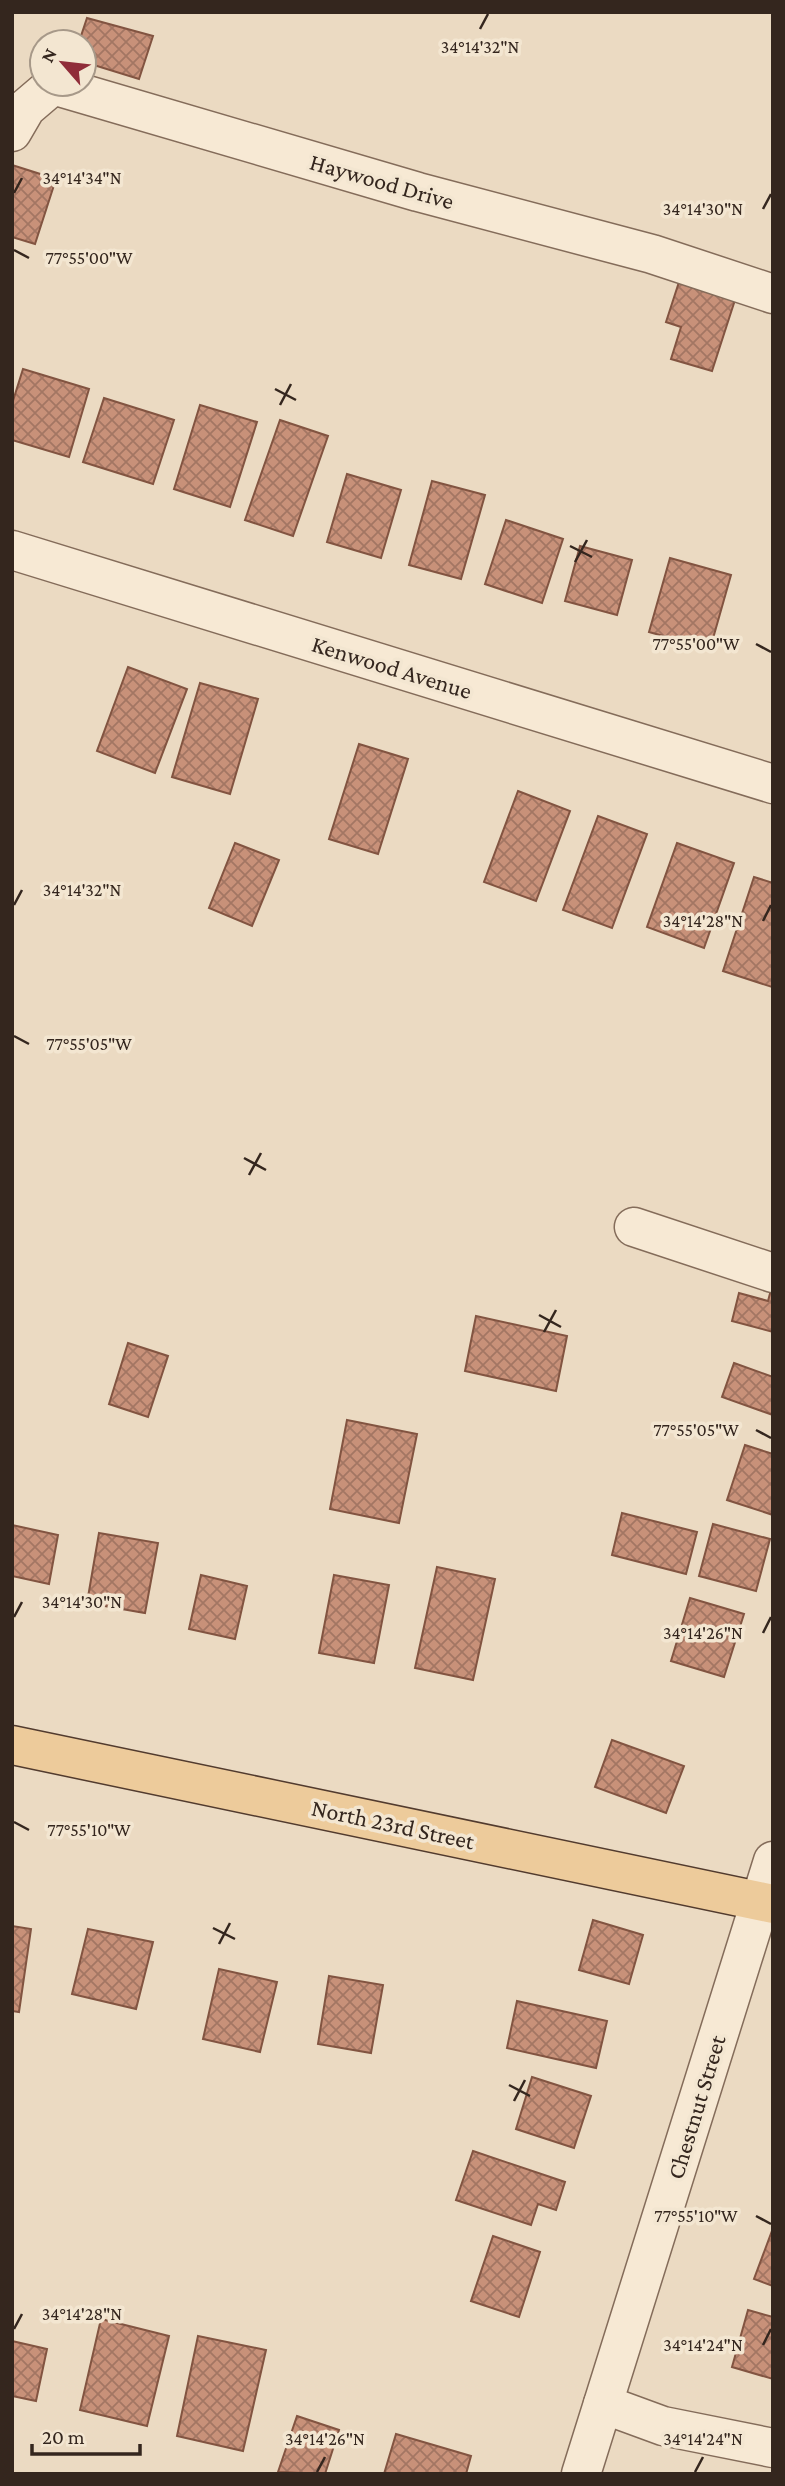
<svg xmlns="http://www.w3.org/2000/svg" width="785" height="2486" font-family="'Crimson Pro',serif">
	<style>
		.building { fill: url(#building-cross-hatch); stroke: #825441; stroke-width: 2 }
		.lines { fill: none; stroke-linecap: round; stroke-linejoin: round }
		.minor-casing { stroke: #846c5a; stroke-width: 41 }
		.major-casing { stroke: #523b2e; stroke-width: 41 }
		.minor { stroke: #f7e9d4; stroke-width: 38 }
		.major { stroke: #edcb9b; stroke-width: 38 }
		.ticks { fill: none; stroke: #34261e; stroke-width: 2.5 }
		.labels { text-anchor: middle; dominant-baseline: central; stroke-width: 7; stroke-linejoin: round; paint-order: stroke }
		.street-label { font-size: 24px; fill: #34261e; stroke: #f3e6d1 }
		.ticks-label { font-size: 18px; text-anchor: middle; fill: #34261e; stroke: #f3e6d1; stroke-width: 7; stroke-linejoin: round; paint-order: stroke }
	</style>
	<defs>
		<pattern id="building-cross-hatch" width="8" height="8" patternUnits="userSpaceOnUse" patternTransform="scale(1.75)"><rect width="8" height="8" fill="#c89179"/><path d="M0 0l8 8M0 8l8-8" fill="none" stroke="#a37663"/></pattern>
	</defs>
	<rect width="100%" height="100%" fill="#ebdac2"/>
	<!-- building -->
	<g class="building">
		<polygon points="87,18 153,36 139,79 84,62 84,42 79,42"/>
		<polygon points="12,165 56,179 35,244 12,237"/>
		<polygon points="679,282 735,300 712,371 671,359 681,327 666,322"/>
		<polygon points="23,369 89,389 69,457 12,440 12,404"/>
		<polygon points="104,398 174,420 153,484 83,462"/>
		<polygon points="200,405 257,422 230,507 174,489"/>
		<polygon points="280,420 328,436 293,536 245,520"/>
		<polygon points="347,474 401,490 381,558 327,542"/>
		<polygon points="432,481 485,495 461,579 409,565"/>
		<polygon points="506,520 563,539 542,603 485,584"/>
		<polygon points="580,546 632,560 617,615 565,601"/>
		<polygon points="670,558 731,575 710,649 649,632"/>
		<polygon points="128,667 187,689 155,773 97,751"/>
		<polygon points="200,683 258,699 230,794 172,777"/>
		<polygon points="359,744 408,759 378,854 329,839"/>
		<polygon points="518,791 570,811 536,901 484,882"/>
		<polygon points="598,816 647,834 612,928 563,910"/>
		<polygon points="235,843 279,860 252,926 209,908"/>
		<polygon points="677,843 734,863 704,948 647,927"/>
		<polygon points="754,877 773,883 772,987 723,971"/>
		<polygon points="772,1286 773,1332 732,1321 739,1293 768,1301"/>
		<polygon points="476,1316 567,1336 556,1391 465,1371"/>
		<polygon points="128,1343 168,1356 148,1417 109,1404"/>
		<polygon points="734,1363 773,1377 773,1415 722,1397"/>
		<polygon points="347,1420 417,1434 399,1523 330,1509"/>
		<polygon points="745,1445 773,1454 773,1515 727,1500"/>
		<polygon points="622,1513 697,1532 686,1574 612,1555"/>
		<polygon points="713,1524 770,1539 756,1591 699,1576"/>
		<polygon points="12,1525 58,1535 49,1584 12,1576"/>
		<polygon points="99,1533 158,1543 145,1613 87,1603"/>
		<polygon points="437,1567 495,1579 473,1680 415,1668"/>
		<polygon points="201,1575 247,1586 235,1639 189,1629"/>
		<polygon points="334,1575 389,1585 374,1663 319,1653"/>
		<polygon points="690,1598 744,1614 724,1677 671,1661"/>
		<polygon points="612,1740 684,1766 666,1813 595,1787"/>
		<polygon points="593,1920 643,1935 629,1984 579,1970"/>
		<polygon points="12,1926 31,1929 19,2012 12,2011"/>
		<polygon points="88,1929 153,1942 136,2009 72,1994"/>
		<polygon points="219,1969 277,1982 260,2052 203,2039"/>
		<polygon points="329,1976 383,1985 371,2053 318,2044"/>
		<polygon points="517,2001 607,2021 596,2068 507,2048"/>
		<polygon points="532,2077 591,2096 574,2148 516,2129"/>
		<polygon points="473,2151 565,2182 556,2210 538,2204 531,2225 456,2200"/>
		<polygon points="773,2228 773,2286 754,2279"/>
		<polygon points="493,2236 540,2252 519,2317 471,2301"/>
		<polygon points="748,2310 773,2317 773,2379 732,2367"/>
		<polygon points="101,2319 169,2336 147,2426 80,2410"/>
		<polygon points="198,2336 266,2350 243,2451 177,2436"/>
		<polygon points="12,2341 47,2349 36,2401 12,2396"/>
		<polygon points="297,2416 339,2430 325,2474 278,2472"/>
		<polygon points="396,2434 471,2456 466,2474 384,2474"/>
	</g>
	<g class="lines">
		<defs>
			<g id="minor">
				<polyline points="12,132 26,108 53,85 418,192 652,254 773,294"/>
				<polyline points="12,550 773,784"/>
				<polyline points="634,1227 773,1273"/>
				<polyline points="603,2404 663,2426 773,2448"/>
				<polyline points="581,2474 773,1861"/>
			</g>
			<polyline id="major" points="12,1745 773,1904"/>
		</defs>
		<!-- minor casing -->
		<use href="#minor" class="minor-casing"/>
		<!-- major casing -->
		<use href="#major" class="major-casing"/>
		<!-- minor -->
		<use href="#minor" class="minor"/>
		<!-- major -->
		<use href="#major" class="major"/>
	</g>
	<!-- ticks -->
	<path class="ticks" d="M480,29L488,14M14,193L22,178M763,209L771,194M14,250L29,258M275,389L296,400M280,405L291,384M570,546L592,557M575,562L587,540M756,644L771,652M14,905L22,890M763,921L771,905M14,1036L29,1044M244,1158L266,1170M249,1175L261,1153M539,1315L561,1327M544,1332L556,1310M756,1430L771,1438M14,1617L22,1602M763,1633L771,1617M14,1822L29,1830M213,1928L235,1939M219,1944L230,1923M509,2085L530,2096M514,2101L525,2080M756,2216L771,2224M14,2329L22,2314M763,2345L771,2329M317,2472L325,2457M695,2472L703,2457"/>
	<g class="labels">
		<!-- street labels -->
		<g class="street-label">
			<text transform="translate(382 181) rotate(16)">Haywood Drive</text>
			<text transform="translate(392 667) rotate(17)">Kenwood Avenue</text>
			<text transform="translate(393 1824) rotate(12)">North 23rd Street</text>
			<text transform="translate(696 2107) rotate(-73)">Chestnut Street</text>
		</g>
	</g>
	<g class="ticks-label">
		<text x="480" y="53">34°14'32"N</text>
		<text x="82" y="184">34°14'34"N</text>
		<text x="703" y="215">34°14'30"N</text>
		<text x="89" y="264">77°55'00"W</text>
		<text x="696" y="650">77°55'00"W</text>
		<text x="82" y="896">34°14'32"N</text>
		<text x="703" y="927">34°14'28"N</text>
		<text x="89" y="1050">77°55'05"W</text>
		<text x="696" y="1436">77°55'05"W</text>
		<text x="82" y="1608">34°14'30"N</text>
		<text x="703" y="1639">34°14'26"N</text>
		<text x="89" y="1836">77°55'10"W</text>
		<text x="696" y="2222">77°55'10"W</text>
		<text x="82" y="2320">34°14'28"N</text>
		<text x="703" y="2351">34°14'24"N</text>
		<text x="325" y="2445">34°14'26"N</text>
		<text x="703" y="2445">34°14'24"N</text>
	</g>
	<!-- border -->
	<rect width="785" height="2486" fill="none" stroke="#34261e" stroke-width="28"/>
	<!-- north arrow -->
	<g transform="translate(63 63) rotate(298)"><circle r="33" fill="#f3e6d1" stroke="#a79989" stroke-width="2"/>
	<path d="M0-5L12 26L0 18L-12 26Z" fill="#902d39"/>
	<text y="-10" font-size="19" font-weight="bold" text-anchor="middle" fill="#34261e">N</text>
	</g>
	<!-- scale -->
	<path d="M32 2444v10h108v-10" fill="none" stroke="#34261e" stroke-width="3.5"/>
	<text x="42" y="2444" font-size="21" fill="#34261e" stroke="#f3e6d1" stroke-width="5" paint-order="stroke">20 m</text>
</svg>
